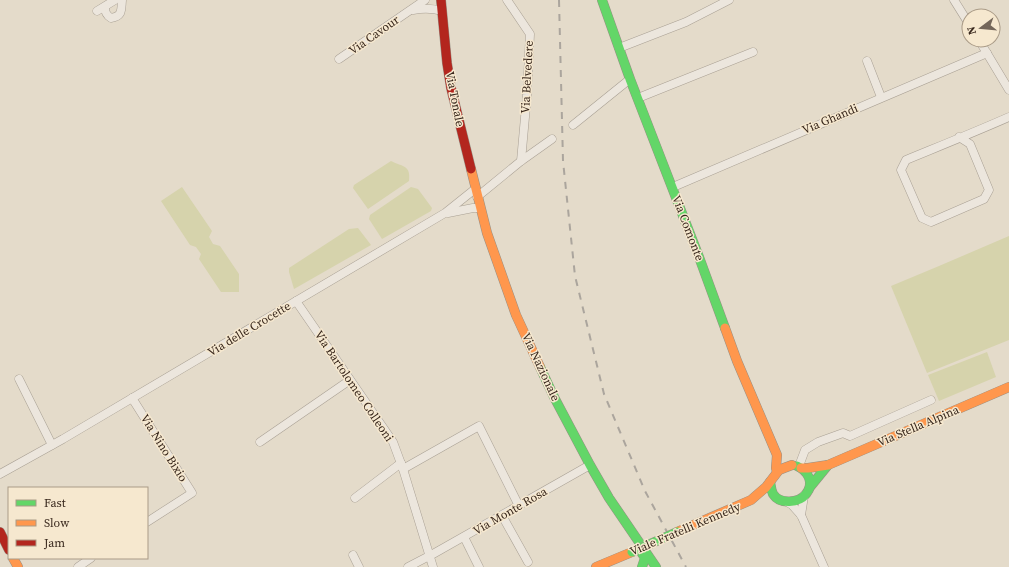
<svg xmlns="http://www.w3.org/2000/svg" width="1009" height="567" font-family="'Source Serif 4',serif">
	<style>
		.green { fill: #d6d3ac }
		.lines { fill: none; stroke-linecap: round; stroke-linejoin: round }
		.street-casing { stroke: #a9a094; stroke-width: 9 }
		.fast-casing { stroke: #988f84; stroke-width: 10 }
		.slow-casing { stroke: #988f84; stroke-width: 10 }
		.jam-casing { stroke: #988f84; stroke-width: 10 }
		.street { stroke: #ece6dd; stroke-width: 8 }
		.fast { stroke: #63d668; stroke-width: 9 }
		.slow { stroke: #ff974d; stroke-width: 9 }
		.jam { stroke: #b3261e; stroke-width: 9 }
		.rail { stroke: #aba59d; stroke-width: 2; stroke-dasharray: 7 7; stroke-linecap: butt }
		.fast-bridge-casing { stroke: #988f84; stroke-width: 10; stroke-linecap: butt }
		.fast-bridge { stroke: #63d668; stroke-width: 9 }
		.labels { text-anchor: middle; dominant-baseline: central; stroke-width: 3; stroke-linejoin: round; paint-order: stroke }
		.street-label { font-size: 12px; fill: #38271c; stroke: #f6e8cf }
	</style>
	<rect width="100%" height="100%" fill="#e4dbca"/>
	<!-- green -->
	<g class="green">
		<path d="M391,161C403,167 411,165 409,181L368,209L353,188L354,185Z"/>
		<polygon points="182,187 212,231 209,237 213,244 220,246 239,274 239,292 221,292 199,259 201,254 196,247 190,245 161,201"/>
		<polygon points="411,187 418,189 432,208 431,211 382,239 369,219 370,215"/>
		<polygon points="358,228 371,245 294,289 289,272 289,268 349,229"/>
		<polygon points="1009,236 1009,340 927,373 891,286 939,266"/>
		<polygon points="987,352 996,377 939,401 928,375"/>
	</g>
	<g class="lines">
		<defs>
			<g id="street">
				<polyline points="507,0 530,34 527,95 521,161"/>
				<polyline points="954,0 969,24"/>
				<path d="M105,7C105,12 106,15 111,18C123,16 121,10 122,0"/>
				<path d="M413,10C423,8 432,8 442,11"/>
				<polyline points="97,11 115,0"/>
				<polyline points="979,40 1009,90"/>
				<polyline points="619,48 686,22 729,0"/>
				<polyline points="339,59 425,0"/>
				<polyline points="867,61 881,97"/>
				<polyline points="638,98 753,52"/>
				<polyline points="573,125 630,79"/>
				<path d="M959,137L970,144L989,190L984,199L931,222L922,218L901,170L906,160C940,146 975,132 1009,117"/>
				<polyline points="673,187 987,53"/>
				<polyline points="477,197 521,161 552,139"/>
				<polyline points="448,213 473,208 480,208"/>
				<polyline points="296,301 393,442 403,469 433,567"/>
				<polyline points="19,379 52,445"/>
				<polyline points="132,398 192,493 147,522"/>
				<polyline points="260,442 350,380"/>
				<polyline points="799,466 805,450 818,442 843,433 850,436 931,400"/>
				<polyline points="403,469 479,426 519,506"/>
				<polyline points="0,474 63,439 445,213 475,189"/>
				<polyline points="355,498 401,463"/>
				<polyline points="787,502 792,505 801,515 824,567"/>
				<polyline points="801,515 804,496"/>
				<polyline points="501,516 504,519 528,562"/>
				<polyline points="464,537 479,567"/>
				<polyline points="353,555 359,567"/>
				<polyline points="78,567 91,558"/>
				<polyline points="408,567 433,554 590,465"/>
			</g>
			<g id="fast">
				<polyline points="602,0 630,79 699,257 725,328"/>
				<polyline points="540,367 554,397 590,465 609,498 656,567"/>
				<path d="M770,482C771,486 771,490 773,494C780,505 799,503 806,494C815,483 808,471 797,466"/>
				<polyline points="810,487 828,465"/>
				<polyline points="639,549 645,558 642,567"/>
			</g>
			<g id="slow">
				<polyline points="471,169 487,233 516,315 540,367"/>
				<polyline points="725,328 737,361 777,455 776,468 777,472"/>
				<polyline points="801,468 808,468 828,465 1009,387"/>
				<polyline points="677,532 751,500 766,487 779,470 784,468 792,465"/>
				<polyline points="13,558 18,567"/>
				<polyline points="596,567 632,552"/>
			</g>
			<g id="jam">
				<polyline points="441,0 447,63 451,88 471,169"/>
				<polyline points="0,532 9,550"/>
			</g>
		</defs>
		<!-- street casing -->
		<use href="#street" class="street-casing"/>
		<!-- fast casing -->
		<use href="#fast" class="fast-casing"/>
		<!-- slow casing -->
		<use href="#slow" class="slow-casing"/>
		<!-- jam casing -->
		<use href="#jam" class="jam-casing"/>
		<!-- street -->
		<use href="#street" class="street"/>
		<!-- fast -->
		<use href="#fast" class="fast"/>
		<!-- slow -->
		<use href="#slow" class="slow"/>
		<!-- jam -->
		<use href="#jam" class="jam"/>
		<!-- rail -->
		<polyline class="rail" points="559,0 563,161 575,276 604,394 645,491 686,567"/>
		<defs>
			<polyline id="fast-bridge" points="632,552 677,532"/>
		</defs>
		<!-- fast-bridge casing -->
		<use href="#fast-bridge" class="fast-bridge-casing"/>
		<!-- fast-bridge -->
		<use href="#fast-bridge" class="fast-bridge"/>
	</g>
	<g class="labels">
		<!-- street labels -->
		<g class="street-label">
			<text transform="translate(374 35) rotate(-35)">Via Cavour</text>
			<text transform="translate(527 77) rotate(-87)">Via Belvedere</text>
			<text transform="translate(455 99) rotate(79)">Via Tonale</text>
			<text transform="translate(830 119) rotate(-23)">Via Ghandi</text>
			<text transform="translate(688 228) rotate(69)">Via Comonte</text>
			<text transform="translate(249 329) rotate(-31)">Via delle Crocette</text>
			<text transform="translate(541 367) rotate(65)">Via Nazionale</text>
			<text transform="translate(354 386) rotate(56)">Via Bartolomeo Colleoni</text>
			<text transform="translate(918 426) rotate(-23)">Via Stella Alpina</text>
			<text transform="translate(164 448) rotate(58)">Via Nino Bixio</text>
			<text transform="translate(510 511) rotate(-30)">Via Monte Rosa</text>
			<text transform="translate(685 529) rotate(-23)">Viale Fratelli Kennedy</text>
		</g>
	</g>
	<!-- legend -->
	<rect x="8" y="487" width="140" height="72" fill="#f6e8cf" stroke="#aa9b87"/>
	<rect x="16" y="500" width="20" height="6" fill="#63d668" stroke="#aa9b87"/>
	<text x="44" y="507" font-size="12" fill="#38271c">Fast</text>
	<rect x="16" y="520" width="20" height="6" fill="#ff974d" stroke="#aa9b87"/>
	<text x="44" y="527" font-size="12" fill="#38271c">Slow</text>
	<rect x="16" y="540" width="20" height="6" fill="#b3261e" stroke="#aa9b87"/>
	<text x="44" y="547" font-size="12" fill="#38271c">Jam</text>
	<!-- north arrow -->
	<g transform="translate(981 28) rotate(254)"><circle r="19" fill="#f6e8cf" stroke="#aa9b87"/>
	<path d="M0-3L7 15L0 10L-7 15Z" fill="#746659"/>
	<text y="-6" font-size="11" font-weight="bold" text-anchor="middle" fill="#38271c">N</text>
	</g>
</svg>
